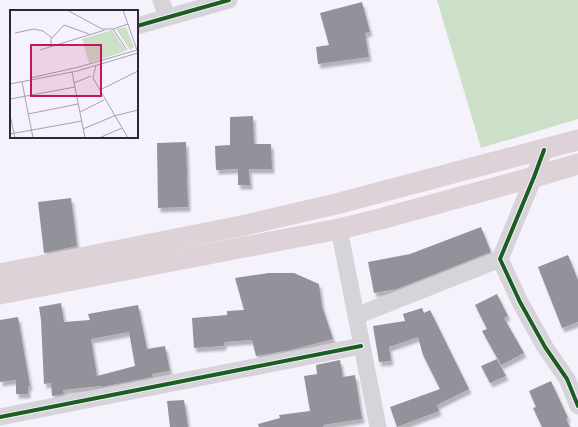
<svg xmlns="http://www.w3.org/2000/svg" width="578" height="427" font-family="Poppins,sans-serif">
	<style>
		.green { fill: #cce0c8 }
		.building { fill: #93919a; fill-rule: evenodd; filter: url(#shadow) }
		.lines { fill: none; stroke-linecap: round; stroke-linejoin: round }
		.minor { stroke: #d6d4d8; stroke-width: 17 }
		.major { stroke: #dcd2d8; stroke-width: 21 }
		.cycleway-casing { stroke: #f4eeff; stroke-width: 6 }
		.cycleway { stroke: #1b5e20; stroke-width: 4 }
		.inset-road { fill: none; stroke: #a5a2ac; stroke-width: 1 }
		.view { fill: #c2185b; fill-opacity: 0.15; stroke: #c2185b; stroke-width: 2 }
		.inset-edge { fill: none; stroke: #2e2a35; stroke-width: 2 }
	</style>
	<defs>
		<filter id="shadow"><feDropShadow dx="2.5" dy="4.5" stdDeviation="1" flood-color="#0004"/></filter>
	</defs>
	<rect width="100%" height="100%" fill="#f5f2fb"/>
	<!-- green -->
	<polygon class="green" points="437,0 578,0 578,119 481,148"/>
	<!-- building -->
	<g class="building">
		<polygon points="362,2 370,32 365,33 369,57 318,64 316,47 329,45 320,13"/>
		<polygon points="253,116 254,144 271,144 272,169 249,169 250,185 238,185 238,169 216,170 215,146 230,145 230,117"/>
		<polygon points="186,142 188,207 158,208 157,143"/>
		<polygon points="71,198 77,246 44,253 38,202"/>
		<polygon points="481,227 491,252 397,289 374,293 368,262 410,254"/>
		<polygon points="568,255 578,280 578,322 562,328 538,267"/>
		<polygon points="269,273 294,273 319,284 322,306 333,339 291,350 256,356 252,340 224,342 224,346 194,348 192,318 227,315 227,311 244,310 235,278"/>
		<polygon points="497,294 508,316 504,318 524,353 501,365 482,331 487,329 475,305"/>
		<path d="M61,303L64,322L90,320L88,314L138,305L147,349L165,346L170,371L152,374V377L102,387L101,386L63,390L64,394L52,396L51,383L44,384L41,320L39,307ZM129,332L135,366L97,376L91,339Z"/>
		<polygon points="422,308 424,313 430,310 469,389 437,405 439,411 397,427 390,407 440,389 423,355 418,337 389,347 391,361 379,362 373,326 405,321 403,314"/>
		<polygon points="18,317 30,386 28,386 28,394 16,394 16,380 0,382 0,320"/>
		<polygon points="497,359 506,376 490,383 481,366"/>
		<polygon points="340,360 343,377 355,375 362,419 323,425 323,427 259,427 258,424 280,418 279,415 310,411 304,376 317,374 316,365"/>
		<polygon points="551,381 568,418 566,419 570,427 542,427 533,408 536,407 529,391"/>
		<polygon points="184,400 188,427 170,427 167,401"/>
	</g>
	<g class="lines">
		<!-- minor -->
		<g class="minor">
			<polyline points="161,0 167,17"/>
			<polyline points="137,26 229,0"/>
			<polyline points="544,150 534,177 500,259 520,302 545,347 567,379 578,406"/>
			<polyline points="339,229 378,427"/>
			<polyline points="356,316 500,259"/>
			<polyline points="0,417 361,346"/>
		</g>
		<!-- major -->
		<g class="major">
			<polyline points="0,274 241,226 336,204 578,140"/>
			<polyline points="0,294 339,229 380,219 534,177 578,164"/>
		</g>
		<defs>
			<g id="cycleway">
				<polyline points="137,26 229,0"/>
				<polyline points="544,150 534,177 500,259 520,302 545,347 567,379 578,406"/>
				<polyline points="0,417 361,346"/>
			</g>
		</defs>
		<!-- cycleway casing -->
		<use href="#cycleway" class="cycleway-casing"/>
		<!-- cycleway -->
		<use href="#cycleway" class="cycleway"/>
	</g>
	<!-- overview -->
	<g transform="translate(10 10)">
		<rect width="128" height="128" fill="#f5f2fb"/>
		<path d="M116,17L124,37L120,40L106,19ZM102,20L116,41L79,53L72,29Z" fill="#cce0c8"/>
		<path class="inset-road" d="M57,0L92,19H103L118,14M113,0L127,40M103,19L117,40M5,23L24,19L33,21L42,28M41,37V29L54,15L79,24M30,40L95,20M86,55L83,68L118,128M62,62L75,128M20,68L69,57L127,40M12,72L23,128M64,73L81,66M0,74L67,61L128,43M90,80L128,61M0,89L65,77M70,102L94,90M18,104L68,94M0,105L5,128M73,119L104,106L128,100M0,124L72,111M89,128L112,118"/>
		<path class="view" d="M21,35H91V86H21Z"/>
		<rect width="128" height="128" class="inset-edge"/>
	</g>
</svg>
